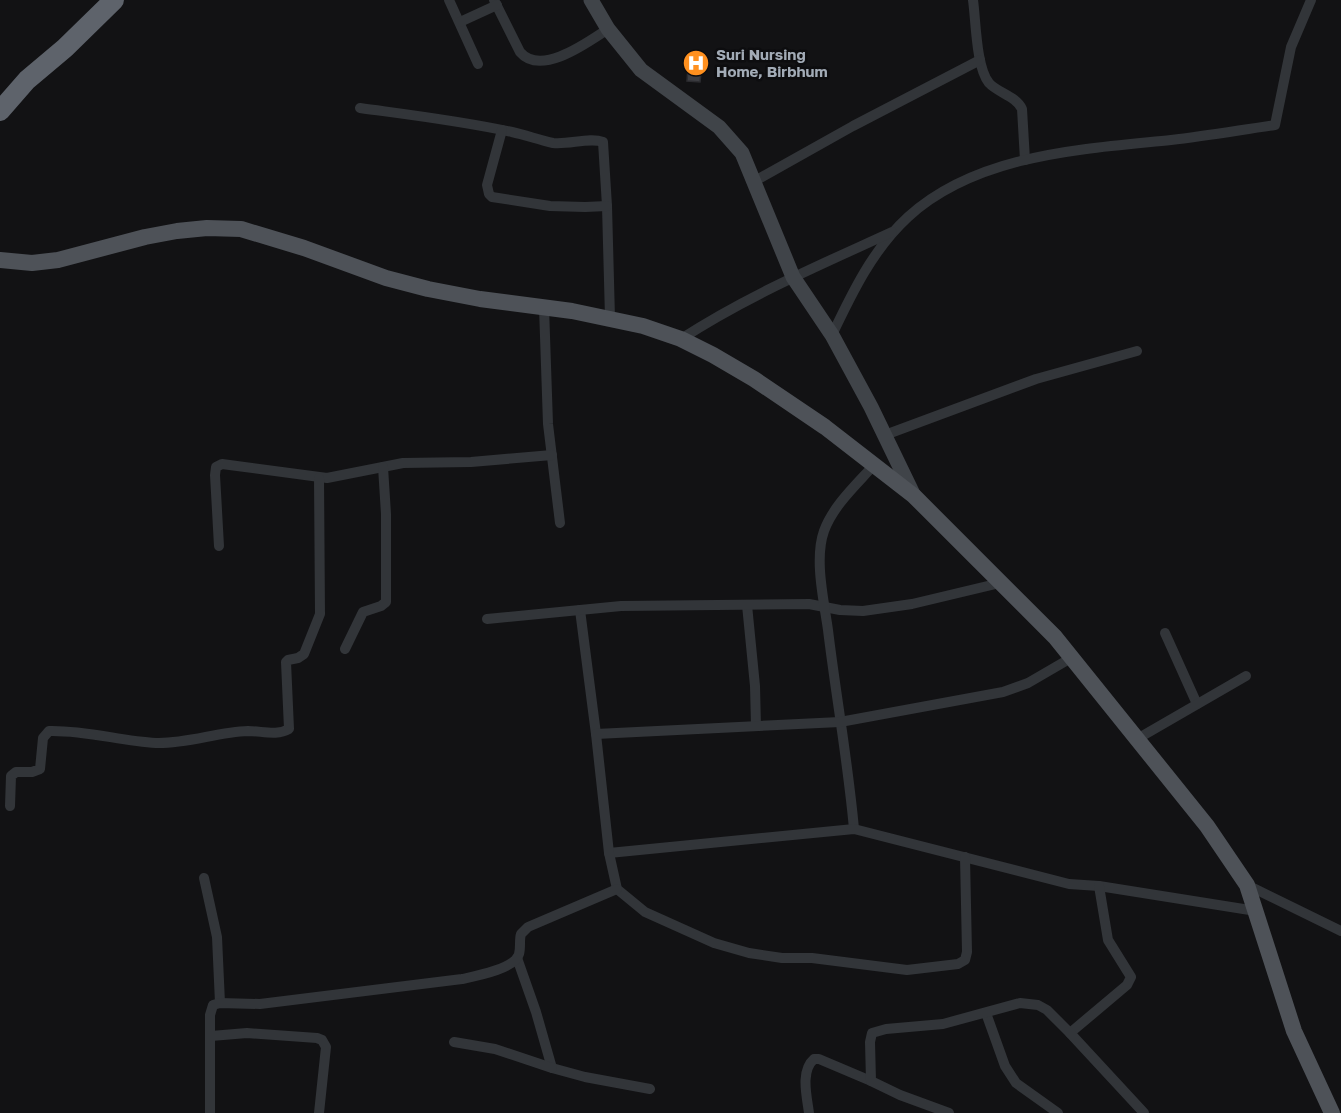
<svg xmlns="http://www.w3.org/2000/svg" width="1341" height="1113" font-family="'Golos Text',sans-serif">
	<style>
		.building { fill: #3c3d42; stroke: #2c2c30; stroke-width: 1.5 }
		.lines { fill: none; stroke-linecap: round; stroke-linejoin: round }
		.street { stroke: #323539; stroke-width: 10 }
		.secondary { stroke: #404449; stroke-width: 15 }
		.primary { stroke: #4e5258; stroke-width: 16 }
		.highway { stroke: #5e636b; stroke-width: 20 }
		.labels { text-anchor: middle; dominant-baseline: central; stroke-width: 5; stroke-linejoin: round; paint-order: stroke }
		.poi-label { font-size: 15px; font-weight: bold; fill: #a2abb6; stroke: #0d0d0f; text-anchor: start }
	</style>
	<rect width="100%" height="100%" fill="#121214"/>
	<!-- building -->
	<polygon class="building" points="689,54 703,55 700,82 687,81"/>
	<g class="lines">
		<!-- street -->
		<g class="street">
			<polyline points="449,0 478,64"/>
			<path d="M494,0L520,52C541,77 588,42 608,29"/>
			<path d="M973,0C976,21 976,67 989,83C998,93 1016,96 1022,109L1025,160"/>
			<polyline points="460,22 497,5"/>
			<path d="M360,108C411,115 462,121 512,132C526,135 539,140 553,143C568,145 590,137 603,142L607,206L610,318"/>
			<polyline points="502,130 487,185 489,194 492,197 550,206 585,207 607,206"/>
			<polyline points="753,182 853,126 980,60"/>
			<polyline points="544,307 548,424 560,523"/>
			<path d="M832,335C852,293 873,249 908,217C977,154 1083,149 1171,140C1206,136 1240,130 1275,125L1291,47L1311,0"/>
			<path d="M681,339C747,296 820,265 892,232"/>
			<polyline points="885,435 1036,379 1137,351"/>
			<polyline points="219,546 215,475 216,467 222,464 327,478 403,463 471,462 552,455"/>
			<polyline points="747,605 755,686 756,726"/>
			<polyline points="580,610 596,734"/>
			<polyline points="487,619 621,606 809,604 840,610 863,611 912,604 1000,583"/>
			<polyline points="1165,633 1197,704"/>
			<polyline points="345,649 363,612 381,606 386,602 386,514 383,467"/>
			<polyline points="1137,739 1246,676"/>
			<path d="M10,806L11,776L16,772H32L40,769L43,738L49,731C86,730 120,741 156,743C187,744 217,732 248,731C262,731 277,736 289,729L286,662L288,660L298,658L304,654L320,614L319,478"/>
			<path d="M854,829C848,762 836,696 828,630C824,601 814,559 824,531C833,506 856,485 873,466"/>
			<polyline points="609,853 854,829 1069,884 1099,886 1256,911"/>
			<polyline points="965,857 967,952 965,960 958,964 907,970 812,958 782,958 749,953 714,943 645,912 617,889 609,853 596,734 840,722 1003,692 1028,683 1071,658"/>
			<polyline points="204,878 217,937 220,1003"/>
			<polyline points="1247,885 1341,931"/>
			<polyline points="517,958 536,1012 552,1068 585,1077 650,1089"/>
			<polyline points="986,1013 1005,1066 1016,1083 1058,1113"/>
			<polyline points="1070,1033 1127,985 1131,977 1108,940 1099,886"/>
			<polyline points="211,1036 247,1033 317,1038 322,1040 326,1047 319,1113"/>
			<polyline points="454,1042 495,1049 552,1068"/>
			<path d="M210,1113V1015L213,1005L220,1003L260,1004L462,979C476,976 515,969 519,954C521,947 519,940 521,934L528,927L617,889"/>
			<path d="M809,1113C807,1097 800,1071 814,1059H819L871,1081"/>
			<polyline points="949,1113 900,1095 871,1081 870,1042 872,1033 886,1029 943,1024 1020,1003 1038,1005 1047,1010 1070,1033 1144,1113"/>
		</g>
		<!-- secondary -->
		<polyline class="secondary" points="591,0 608,29 641,70 719,127 742,153 793,277 832,335 871,407 914,496"/>
		<!-- primary -->
		<polyline class="primary" points="0,260 32,263 58,260 145,237 177,231 207,228 241,229 304,248 386,278 428,289 480,299 572,311 643,326 681,339 713,355 754,379 825,427 914,496 1055,637 1207,826 1247,885 1294,1031 1332,1113"/>
		<!-- highway -->
		<polyline class="highway" points="0,111 27,80 65,48 114,0"/>
	</g>
	<!-- icons -->
	<defs>
		<symbol id="hospital-disc" viewBox="-11 -11 22 22"><circle r="9.5" fill="#ff901f" stroke="#0d0d0f"/><path d="M-5-5h3v3.5h4V-5h3V5h-3V1.5h-4V5h-3Z" fill="#fff"/></symbol>
	</defs>
	<g fill-rule="evenodd">
		<use href="#hospital-disc" x="681" y="48" width="30" height="30"/>
	</g>
	<g class="labels">
		<!-- poi labels -->
		<g class="poi-label">
			<text x="716" y="54">Suri Nursing<tspan x="716" dy="17">Home, Birbhum</tspan></text>
		</g>
	</g>
</svg>
